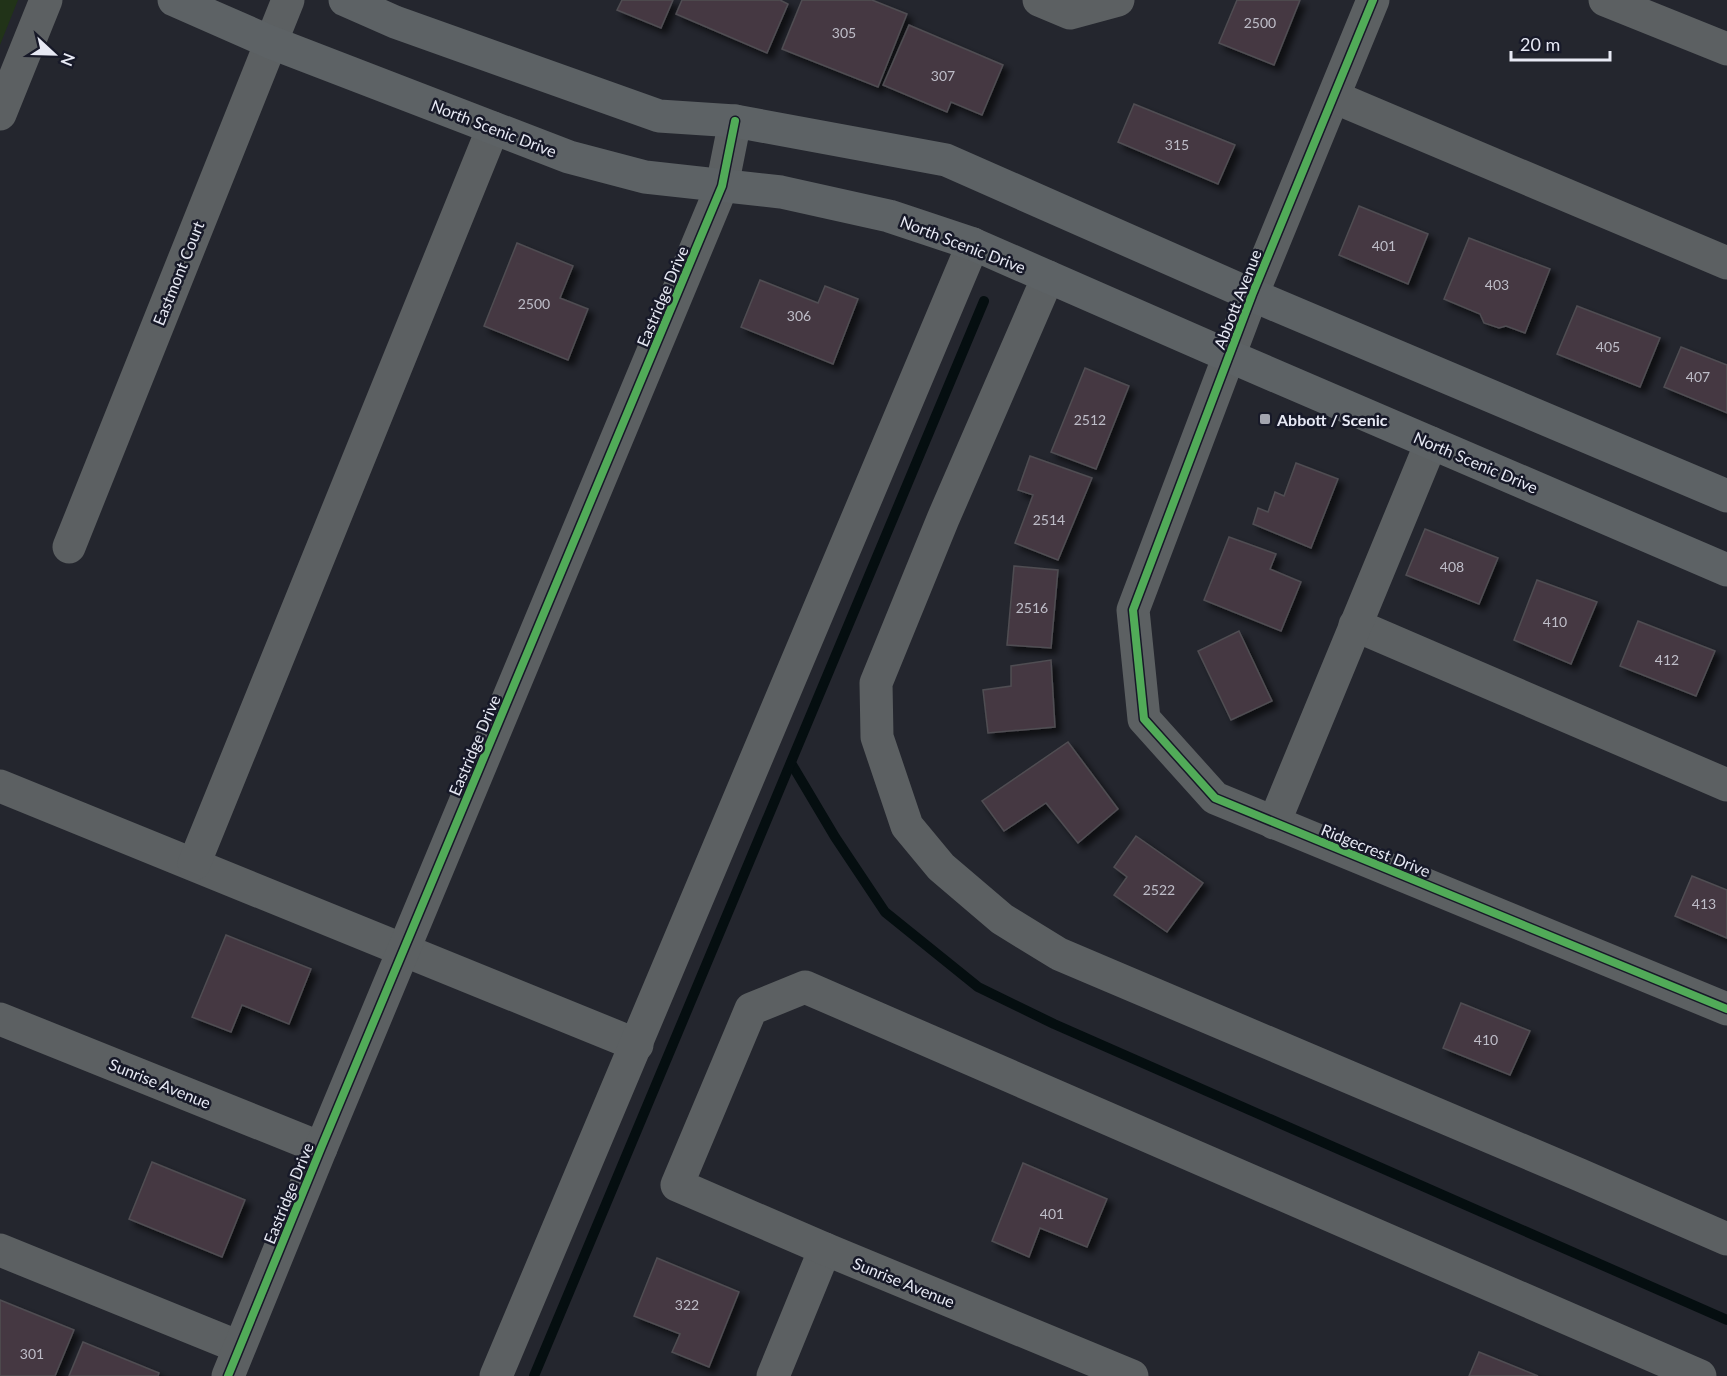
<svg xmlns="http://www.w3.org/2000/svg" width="1727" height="1376" font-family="Lato,sans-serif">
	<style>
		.green { fill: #213318 }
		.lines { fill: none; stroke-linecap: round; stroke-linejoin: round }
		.stream { stroke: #050e10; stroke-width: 10 }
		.building { fill: #443943; stroke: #504d52; stroke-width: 1.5; filter: url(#shadow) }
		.minor { stroke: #5c6062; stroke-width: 33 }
		.major { stroke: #5d6265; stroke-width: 33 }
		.cycleway-casing { stroke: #171928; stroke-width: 11 }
		.cycleway { stroke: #51ab58; stroke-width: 8 }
		.poi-dot { fill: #a3a5af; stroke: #171928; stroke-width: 2 }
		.labels { text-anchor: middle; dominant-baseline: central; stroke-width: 5; stroke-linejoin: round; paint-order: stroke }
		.number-label { font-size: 14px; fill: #bebdc8 }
		.street-label { font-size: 16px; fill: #e7e9f4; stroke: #171928 }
		.poi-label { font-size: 16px; font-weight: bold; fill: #e7e9f4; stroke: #171928; text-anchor: start }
	</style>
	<defs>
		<filter id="shadow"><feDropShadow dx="5.5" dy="5.5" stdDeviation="3" flood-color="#0009"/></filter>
	</defs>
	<rect width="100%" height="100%" fill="#24262e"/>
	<!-- green -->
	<polygon class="green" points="0,0 18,0 0,45"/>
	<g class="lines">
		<!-- stream -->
		<g class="stream">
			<polyline points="791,763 835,837 885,912 978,987 1054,1024 1727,1320"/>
			<polyline points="534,1376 984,301"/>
		</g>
	</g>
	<!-- building -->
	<g class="building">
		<polygon points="622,0 673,0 661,28 617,10"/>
		<polygon points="682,0 780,0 788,4 767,53 676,14"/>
		<polygon points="802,0 872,0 907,14 878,87 782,49"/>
		<polygon points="1237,0 1300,0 1274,65 1219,43"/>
		<polygon points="909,25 1003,65 982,115 951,102 947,112 883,85"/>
		<polygon points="1134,104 1235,145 1218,184 1118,142"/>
		<polygon points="1359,206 1428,234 1408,284 1339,255"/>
		<polygon points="1469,238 1550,269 1525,333 1506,326 1499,328 1484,323 1480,314 1444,299"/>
		<polygon points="517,243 573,266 560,298 588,309 568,360 484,326"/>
		<polygon points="760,280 818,303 825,286 858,299 833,364 741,327"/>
		<polygon points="1577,306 1660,338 1640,387 1557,354"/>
		<polygon points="1681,347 1727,365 1727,413 1664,387"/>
		<polygon points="1085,368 1129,386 1096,469 1051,452"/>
		<polygon points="1030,456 1092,478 1058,560 1015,543 1033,495 1018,490"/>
		<polygon points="1296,463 1338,479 1311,548 1253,524 1258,508 1268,512 1275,492 1284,496"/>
		<polygon points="1425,529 1498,558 1479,604 1406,575"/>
		<polygon points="1229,537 1276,554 1270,569 1301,582 1281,631 1204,600"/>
		<polygon points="1014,566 1058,570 1051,648 1007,645"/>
		<polygon points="1537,580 1597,602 1571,664 1514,640"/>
		<polygon points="1638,621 1715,651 1696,696 1620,666"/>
		<polygon points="1239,631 1272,701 1231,720 1198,651"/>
		<polygon points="1051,660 1055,727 988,733 983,690 1011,686 1011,666"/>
		<polygon points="1068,742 1118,809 1078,843 1046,803 1004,831 982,801"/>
		<polygon points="1136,836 1203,883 1167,932 1114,895 1127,877 1114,867"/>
		<polygon points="1692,876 1727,890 1727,938 1675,916"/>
		<polygon points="226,935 311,969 289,1024 242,1005 231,1032 192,1017"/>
		<polygon points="1461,1003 1530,1031 1510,1075 1443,1048"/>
		<polygon points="152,1162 245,1200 222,1257 129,1219"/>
		<polygon points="1023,1163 1107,1199 1087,1247 1040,1228 1029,1257 992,1241"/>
		<polygon points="657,1258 739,1292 709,1367 672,1352 680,1334 634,1316"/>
		<polygon points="0,1300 74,1330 55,1376 0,1376"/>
		<polygon points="83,1342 159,1373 158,1376 69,1376"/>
		<polygon points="1479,1352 1538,1376 1469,1376"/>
	</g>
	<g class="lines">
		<!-- minor -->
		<g class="minor">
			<polyline points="1039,0 1070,13 1118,0"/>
			<polyline points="1373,0 1252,295 1133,610 1144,719 1215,798 1727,1009"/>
			<polyline points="1605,0 1727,49"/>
			<polyline points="1334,97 1727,263"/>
			<polyline points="0,114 46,0"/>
			<polyline points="1048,277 943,519 876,683 877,737 907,826 941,867 1002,919 1059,954 1580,1175 1727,1239"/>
			<polyline points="69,547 288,0"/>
			<polyline points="1355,625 1727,785"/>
			<polyline points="0,786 637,1045"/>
			<polyline points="1274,823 1431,443"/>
			<polyline points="194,864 493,128"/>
			<polyline points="0,1019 321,1148"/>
			<polyline points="0,1250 239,1347"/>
			<polyline points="228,1376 321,1148 722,186 735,121"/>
			<polyline points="496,1376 973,244"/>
			<polyline points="773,1376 825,1249"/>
			<polyline points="1132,1376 825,1249 677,1185 751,1009 805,987 1700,1376"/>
		</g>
		<!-- major -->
		<g class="major">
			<polyline points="174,0 270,42 569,157 645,177 781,192 889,216 973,244 1229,356 1727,570"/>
			<polyline points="345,0 395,22 659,116 735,121 946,160 1252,295 1727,496"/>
		</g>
		<defs>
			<g id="cycleway">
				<polyline points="1373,0 1252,295 1133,610 1144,719 1215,798 1727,1009"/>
				<polyline points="228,1376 321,1148 722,186 735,121"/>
			</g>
		</defs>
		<!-- cycleway casing -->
		<use href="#cycleway" class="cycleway-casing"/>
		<!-- cycleway -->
		<use href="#cycleway" class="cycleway"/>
	</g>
	<!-- markers -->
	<rect class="poi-dot" x="1259" y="413" width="12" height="12" rx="3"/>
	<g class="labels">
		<!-- number labels -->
		<g class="number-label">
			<text x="1260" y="22">2500</text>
			<text x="844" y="32">305</text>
			<text x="943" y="75">307</text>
			<text x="1177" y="144">315</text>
			<text x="1384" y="245">401</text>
			<text x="1497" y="284">403</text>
			<text x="534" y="303">2500</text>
			<text x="799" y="315">306</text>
			<text x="1608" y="346">405</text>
			<text x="1698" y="376">407</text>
			<text x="1090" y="419">2512</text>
			<text x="1049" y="519">2514</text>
			<text x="1452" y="566">408</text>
			<text x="1032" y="607">2516</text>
			<text x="1555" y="621">410</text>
			<text x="1667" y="659">412</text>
			<text x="1159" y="889">2522</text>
			<text x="1704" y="903">413</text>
			<text x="1486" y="1039">410</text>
			<text x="1052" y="1213">401</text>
			<text x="687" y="1304">322</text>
			<text x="32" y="1353">301</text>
		</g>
		<!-- street labels -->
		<g class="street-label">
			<text transform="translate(494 128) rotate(21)">North Scenic Drive</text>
			<text transform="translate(963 244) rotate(21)">North Scenic Drive</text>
			<text transform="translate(178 273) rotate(-68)">Eastmont Court</text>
			<text transform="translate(662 296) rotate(-67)">Eastridge Drive</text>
			<text transform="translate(1237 299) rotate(-69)">Abbott Avenue</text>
			<text transform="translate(1476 462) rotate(23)">North Scenic Drive</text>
			<text transform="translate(474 745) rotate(-67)">Eastridge Drive</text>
			<text transform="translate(1376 850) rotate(22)">Ridgecrest Drive</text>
			<text transform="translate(160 1083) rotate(22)">Sunrise Avenue</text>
			<text transform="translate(288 1193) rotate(-68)">Eastridge Drive</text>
			<text transform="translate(904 1282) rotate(22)">Sunrise Avenue</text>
		</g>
		<!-- poi labels -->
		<g class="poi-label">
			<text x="1277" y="419">Abbott / Scenic</text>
		</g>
	</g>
	<!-- north arrow -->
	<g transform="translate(54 54) rotate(112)" stroke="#171928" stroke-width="4.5" paint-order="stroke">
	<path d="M0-4.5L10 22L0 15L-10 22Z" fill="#e7e9f4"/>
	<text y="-9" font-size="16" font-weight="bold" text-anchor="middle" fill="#e7e9f4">N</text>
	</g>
	<!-- scale -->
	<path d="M1511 51v9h99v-9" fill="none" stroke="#e7e9f4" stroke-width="3"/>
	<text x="1520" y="51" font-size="18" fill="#e7e9f4" stroke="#171928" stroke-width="4.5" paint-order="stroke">20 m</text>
</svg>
